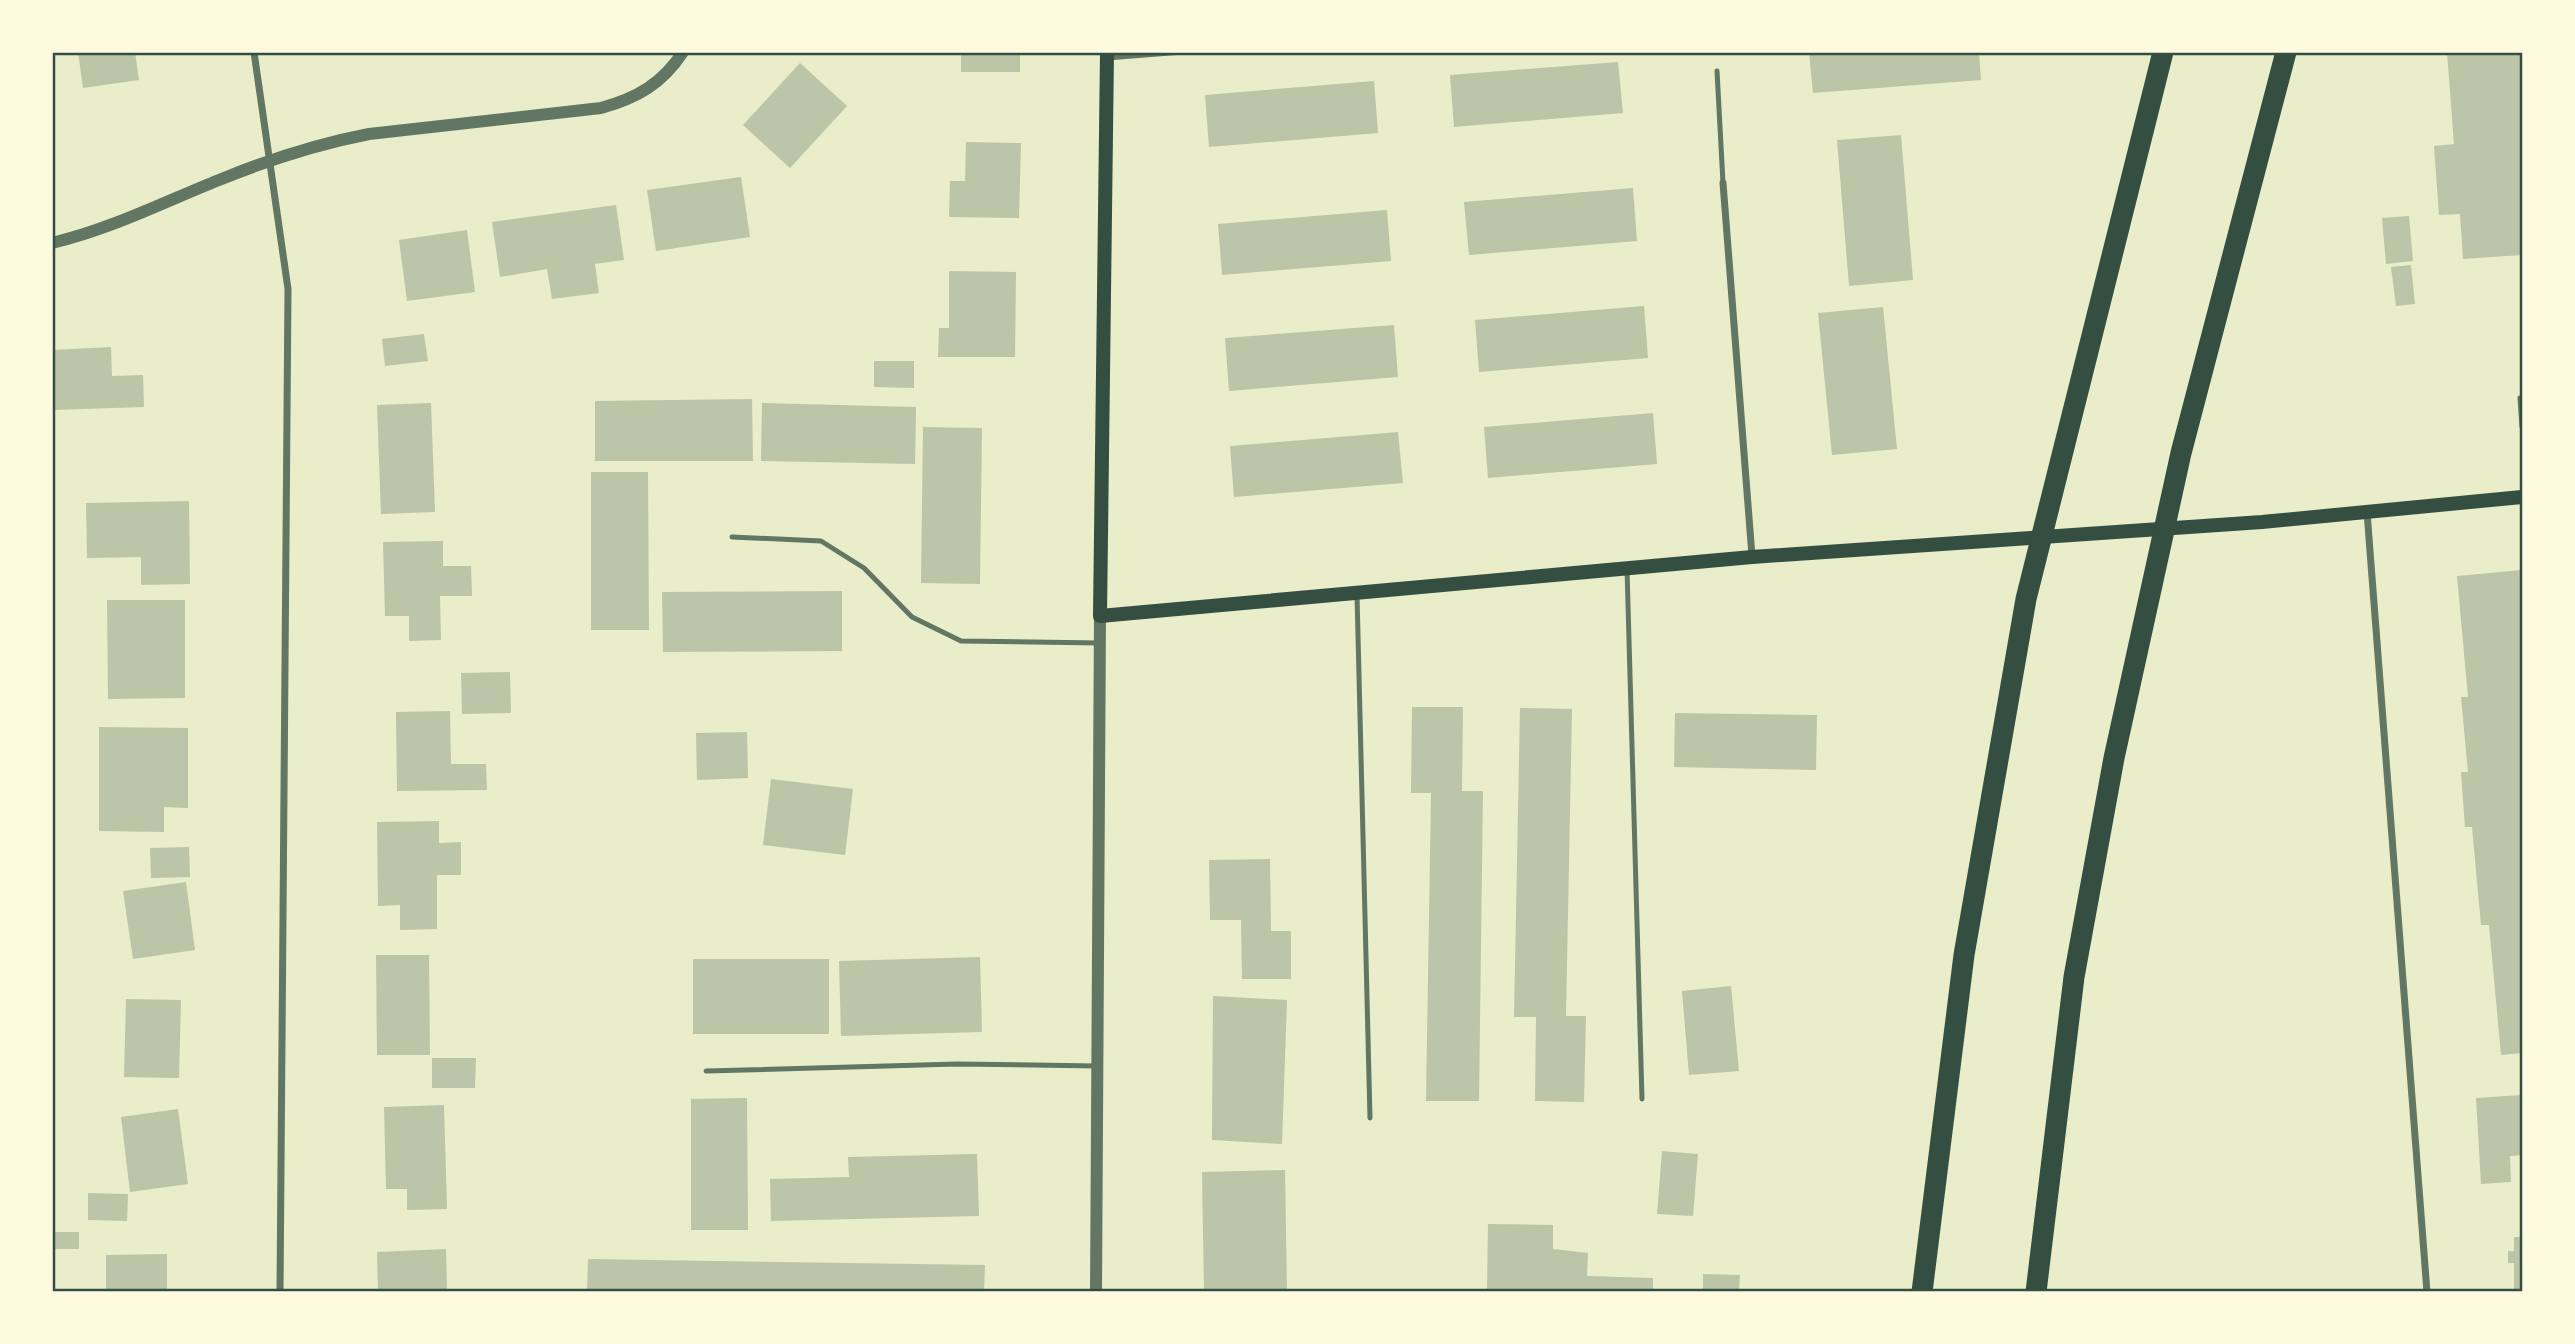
<svg xmlns="http://www.w3.org/2000/svg" width="2575" height="1344" font-family="'Varela Round',sans-serif">
	<style>
		.building { fill: #bcc5a7 }
		.lines { fill: none; stroke-linecap: round; stroke-linejoin: round }
		.service { stroke: #617663; stroke-width: 5 }
		.minor { stroke: #617663; stroke-width: 7 }
		.tertiary { stroke: #617663; stroke-width: 12 }
		.secondary { stroke: #344e41; stroke-width: 14 }
		.motorway { stroke: #344e41; stroke-width: 21 }
		.neatline { fill: none; stroke: #344e41; stroke-width: 2.5 }
	</style>
	<rect width="100%" height="100%" fill="#e9edc9"/>
	<!-- building -->
	<g class="building">
		<polygon points="78,52 135,52 139,80 83,88"/>
		<rect x="961" y="52" width="59" height="20"/>
		<polygon points="1809,52 1979,52 1981,80 1813,93"/>
		<polygon points="2447,52 2522,52 2522,255 2463,259 2460,214 2439,215 2434,146 2454,144"/>
		<polygon points="1618,62 1623,113 1454,127 1450,75"/>
		<polygon points="800,63 847,106 790,168 743,125"/>
		<polygon points="1374,81 1378,133 1209,147 1205,95"/>
		<polygon points="1901,135 1913,280 1849,286 1837,140"/>
		<polygon points="966,142 1021,143 1019,218 949,217 950,181 965,181"/>
		<polygon points="741,177 750,237 656,251 647,190"/>
		<polygon points="1633,188 1637,241 1469,255 1464,202"/>
		<polygon points="616,205 624,260 595,264 599,293 552,299 547,269 500,277 492,222"/>
		<polygon points="1387,210 1391,261 1222,275 1218,224"/>
		<polygon points="2409,216 2413,261 2386,264 2382,218"/>
		<polygon points="467,230 475,292 407,301 399,240"/>
		<polygon points="2411,265 2415,304 2396,306 2391,267"/>
		<polygon points="949,271 1016,272 1015,357 938,357 939,328 949,328"/>
		<polygon points="1644,306 1648,358 1479,372 1475,320"/>
		<polygon points="1883,307 1897,449 1832,455 1818,313"/>
		<polygon points="1394,325 1398,377 1229,391 1225,338"/>
		<polygon points="424,334 428,361 385,366 382,339"/>
		<polygon points="111,347 112,376 143,375 144,407 52,410 52,350"/>
		<polygon points="874,361 914,361 914,388 874,387"/>
		<polygon points="752,399 753,461 595,461 595,401"/>
		<polygon points="431,403 435,512 381,514 377,405"/>
		<polygon points="762,403 916,407 915,464 761,461"/>
		<polygon points="1653,413 1657,464 1488,478 1484,427"/>
		<polygon points="923,427 982,428 980,584 921,583"/>
		<polygon points="1398,432 1403,483 1234,497 1230,446"/>
		<polygon points="591,472 648,472 649,630 591,630"/>
		<polygon points="189,501 190,584 141,585 141,557 87,558 86,503"/>
		<polygon points="443,541 443,566 471,566 472,596 440,596 441,640 409,641 409,616 385,616 383,542"/>
		<polygon points="2522,570 2522,1053 2501,1055 2489,925 2481,925 2472,827 2465,827 2461,772 2468,772 2461,697 2468,697 2457,576"/>
		<polygon points="842,591 842,651 663,652 662,592"/>
		<polygon points="107,600 185,600 185,698 108,699"/>
		<polygon points="510,672 511,713 462,714 461,673"/>
		<polygon points="1412,707 1463,707 1462,791 1483,791 1479,1101 1426,1101 1431,793 1411,793"/>
		<polygon points="1520,708 1572,709 1566,1016 1586,1016 1584,1102 1535,1101 1536,1017 1514,1017"/>
		<polygon points="450,711 451,764 486,764 487,790 397,791 396,712"/>
		<polygon points="1675,713 1817,715 1816,770 1674,767"/>
		<polygon points="99,727 188,728 188,808 164,807 164,832 99,831"/>
		<polygon points="747,732 748,778 697,780 696,733"/>
		<polygon points="771,779 853,789 845,855 763,845"/>
		<polygon points="439,821 439,843 461,842 461,875 437,875 437,929 400,930 400,905 378,906 377,822"/>
		<polygon points="189,847 190,877 151,878 150,848"/>
		<polygon points="1270,859 1271,931 1291,931 1291,979 1242,979 1241,920 1210,920 1209,860"/>
		<polygon points="186,882 195,950 133,959 123,891"/>
		<polygon points="376,955 429,955 430,1055 377,1055"/>
		<polygon points="980,957 982,1032 841,1036 839,961"/>
		<rect x="693" y="959" width="136" height="75"/>
		<polygon points="1731,986 1739,1071 1689,1075 1682,991"/>
		<polygon points="1213,996 1287,1000 1282,1144 1212,1140"/>
		<polygon points="126,999 181,1000 179,1078 124,1077"/>
		<polygon points="432,1058 476,1058 475,1088 432,1088"/>
		<polygon points="2522,1095 2522,1155 2510,1156 2511,1182 2481,1184 2476,1098"/>
		<polygon points="747,1098 748,1230 691,1230 691,1099"/>
		<polygon points="444,1105 447,1209 407,1210 407,1189 386,1189 384,1107"/>
		<polygon points="178,1109 188,1184 130,1192 121,1117"/>
		<polygon points="1662,1151 1698,1154 1693,1216 1657,1214"/>
		<polygon points="977,1154 979,1216 771,1221 770,1179 849,1177 848,1157"/>
		<polygon points="1285,1170 1287,1292 1204,1292 1202,1172"/>
		<polygon points="88,1193 128,1194 127,1221 88,1220"/>
		<polygon points="1488,1224 1553,1225 1553,1249 1588,1253 1587,1276 1653,1278 1653,1292 1487,1292"/>
		<rect x="52" y="1232" width="27" height="17"/>
		<polygon points="2514,1237 2522,1237 2522,1292 2514,1292 2514,1263 2508,1263 2508,1251 2514,1251"/>
		<polygon points="446,1249 447,1292 378,1292 377,1252"/>
		<polygon points="167,1254 167,1292 106,1292 106,1255"/>
		<polygon points="588,1259 985,1265 984,1292 587,1292"/>
		<polygon points="1703,1274 1740,1275 1739,1292 1703,1292"/>
	</g>
	<g class="lines">
		<!-- service -->
		<g class="service">
			<polyline points="1107,58 1183,52"/>
			<polyline points="1717,71 1723,183"/>
			<polyline points="2520,398 2522,427"/>
			<polyline points="732,537 821,541 864,568 912,617 961,641 1100,643"/>
			<polyline points="1627,569 1642,1099"/>
			<polyline points="1357,595 1370,1118"/>
			<polyline points="706,1071 957,1064 1098,1066"/>
		</g>
		<!-- minor -->
		<g class="minor">
			<polyline points="254,52 288,289 280,1292"/>
			<polyline points="1723,183 1752,556"/>
			<polyline points="2367,512 2427,1292"/>
		</g>
		<!-- tertiary -->
		<g class="tertiary">
			<path d="M52,243C111,229 164,202 219,180C268,160 317,144 369,134L601,108C637,98 662,84 683,52"/>
			<polyline points="1096,1292 1100,616"/>
		</g>
		<!-- secondary -->
		<polyline class="secondary" points="1107,52 1100,616 1752,557 2262,522 2522,497"/>
		<!-- motorway -->
		<g class="motorway">
			<polyline points="1922,1292 1964,955 2026,599 2163,52"/>
			<polyline points="2036,1292 2074,977 2114,758 2181,453 2286,52"/>
		</g>
	</g>
	<!-- border -->
	<rect width="2575" height="1344" fill="none" stroke="#fefae0" stroke-width="108"/>
	<rect x="54" y="54" width="2467" height="1236" class="neatline"/>
</svg>
